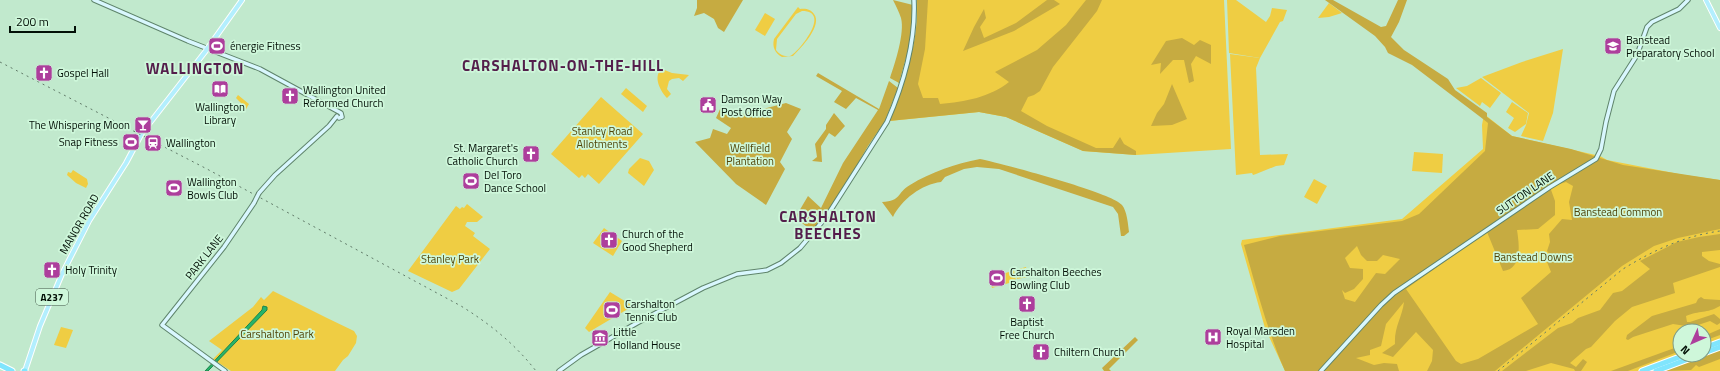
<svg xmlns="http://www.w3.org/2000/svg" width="1720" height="371" font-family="'Titillium Web',sans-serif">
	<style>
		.green { fill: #efcd43; fill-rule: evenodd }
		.forest { fill: #c6ab41; fill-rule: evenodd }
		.water { fill: #26b46a; stroke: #1c834c }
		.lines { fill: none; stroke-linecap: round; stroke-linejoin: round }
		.secondary-casing { stroke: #5f846b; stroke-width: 5.5 }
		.primary-casing { stroke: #fff; stroke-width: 6 }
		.highway-casing { stroke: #fff; stroke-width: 7 }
		.secondary { stroke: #d9f7fe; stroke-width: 3.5 }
		.primary { stroke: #b3effe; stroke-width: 4 }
		.highway { stroke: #80e5fd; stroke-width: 5 }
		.rail { stroke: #617b69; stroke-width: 1; stroke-dasharray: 2 4; stroke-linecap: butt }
		.secondary-bridge-casing { stroke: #5f846b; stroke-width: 5.5; stroke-linecap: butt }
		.secondary-bridge { stroke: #d9f7fe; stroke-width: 3.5 }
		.labels { text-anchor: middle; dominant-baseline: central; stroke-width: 3.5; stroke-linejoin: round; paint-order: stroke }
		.shield { fill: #cef7da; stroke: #405546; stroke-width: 1 }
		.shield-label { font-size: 10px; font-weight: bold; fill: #031007 }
		.poi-label { font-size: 11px; fill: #031007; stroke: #cef7da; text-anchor: start }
		.park-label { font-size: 11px; fill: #514307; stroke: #cef7da }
		.street-label { font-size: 11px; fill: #031007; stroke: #cef7da }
		.district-label { font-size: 15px; font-weight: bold; letter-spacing: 1px; fill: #541e4b; stroke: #cef7da }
	</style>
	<rect width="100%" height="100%" fill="#c1e9cd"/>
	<!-- green -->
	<g class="green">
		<polygon points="917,0 1224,0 1231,149 1136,155 1083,151 1006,117 979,112 889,121 909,72 917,31"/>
		<polygon points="1227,0 1236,0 1266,22 1270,16 1272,8 1287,10 1283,21 1280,22 1260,58 1229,53"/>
		<polygon points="1329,3 1342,13 1329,17 1318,18"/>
		<path d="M798,7L800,9C805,8 811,9 814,14C823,25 801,48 793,56L782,57C775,53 772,47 774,39ZM802,11C833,11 797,54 790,56C784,57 779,54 776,50L777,39L796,14Z"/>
		<polygon points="765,13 775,19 765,36 755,30"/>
		<polygon points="1563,49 1553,113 1543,141 1521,136 1526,125 1529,113 1482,77 1522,62"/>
		<polygon points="1230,54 1260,58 1256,68 1260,155 1288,154 1284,165 1276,166 1256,174 1253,175 1252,173 1236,175"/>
		<path d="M662,69L672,73L689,75L683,81L679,78L672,79L669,81L667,89L671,94L667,98C661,92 652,76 662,69Z"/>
		<polygon points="1481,78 1501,93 1490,108 1482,102 1480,106 1456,88 1467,86"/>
		<polygon points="626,88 647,106 643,112 621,94"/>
		<polygon points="238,95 249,104 245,111 244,110 245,107 236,98"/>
		<polygon points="601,97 643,134 599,184 588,174 585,178 582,175 579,178 551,154"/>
		<polygon points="1512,102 1528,113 1526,124 1515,132 1508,128 1514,118 1506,112"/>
		<path d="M1484,114L1512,136L1600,156L1607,160L1684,175L1720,180V371H1285L1265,328L1241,244L1242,240L1402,219L1483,149L1482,125ZM1680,331H1704V355H1680Z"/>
		<polygon points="1414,152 1443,154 1442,173 1412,171"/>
		<polygon points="640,158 649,161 654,170 644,186 628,173 629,169"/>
		<polygon points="73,170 87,179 88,184 86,188 76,183 67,175 68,172 71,173"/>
		<polygon points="1314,179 1327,186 1317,204 1304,197"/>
		<polygon points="171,180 182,184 178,195 167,191"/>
		<polygon points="467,204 483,217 477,222 467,222 465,226 475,233 473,236 490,249 459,289 452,292 408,271 456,206 460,209 462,207 464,208"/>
		<polygon points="604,228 622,241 613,256 593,243"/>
		<polygon points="1026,267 1028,277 1017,279 1015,270"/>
		<polygon points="1014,270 1016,281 992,288 989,275 1002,272 1003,274"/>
		<polygon points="273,291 327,318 354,331 357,336 356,343 348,356 343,360 335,371 231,371 213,359 222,350 209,341 253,307 261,297 264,300"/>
		<polygon points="610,292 633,306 589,332 585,328"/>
		<polygon points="61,327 73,330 66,348 54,345"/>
	</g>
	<!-- forest -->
	<g class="forest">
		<polygon points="697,0 743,0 724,32 718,28 714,19 704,13 694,16 697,8"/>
		<path d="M893,0L913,5L912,36L899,83L890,78C895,63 905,33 901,18C899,12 896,6 893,0Z"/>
		<path d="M917,0H928L925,49L918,84L923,98H938L940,104C965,102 990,97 1009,82L995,72L1037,50L1066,25L1086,0H1102L1097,11L1053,67L1040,91L1034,95L1028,97L1021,111L1047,126L1096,148H1113L1120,137L1124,144L1136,151V155L1083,151L1006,117L979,112L889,121C904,80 919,45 917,0Z"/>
		<polygon points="1047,0 1054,0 1060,4 1014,31 963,51 974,27 984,9 986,18 980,27 984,38 1016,23"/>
		<path d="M1325,0H1333L1381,27L1386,26L1398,0H1407L1399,22L1391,37L1404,50L1448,79L1455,90L1487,113V117L1512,136L1571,149L1623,165L1720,180V229L1678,238L1654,246L1622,266L1495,371H1427L1432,361L1433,350L1416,332L1393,357L1382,353L1395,344C1394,327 1402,318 1404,302L1386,324L1381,346L1370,350V355L1356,358L1374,365L1384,363L1397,364L1399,371H1285C1267,330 1256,287 1244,245L1280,236L1402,221L1419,214L1485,151L1488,123L1483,119L1412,65L1388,53L1385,47L1375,36ZM1566,182L1573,186L1569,202L1572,220L1562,219L1549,234L1550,242L1547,251L1552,257L1547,262L1551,272L1521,298L1538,324L1478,359L1461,364L1456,361L1406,289L1487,232L1503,271C1523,269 1519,243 1517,230L1538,229L1555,215V201L1550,187ZM1357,246L1361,255L1367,261H1377L1383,255L1400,259L1385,274L1376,273L1355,302L1345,299L1342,290L1345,293L1354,289L1363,279V269L1350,268L1345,258Z"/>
		<polygon points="1182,38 1194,45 1200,40 1211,45 1211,64 1196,56 1191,64 1194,81 1189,83 1184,60 1173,60 1160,74 1161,63 1151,65 1166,41"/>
		<polygon points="818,73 879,109 889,81 898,88 885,121 868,146 853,172 826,215 822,223 814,232 795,218 808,196 821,208 843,163 878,110 856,98 846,109 834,102 842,91 816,76"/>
		<polygon points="1172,84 1187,119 1172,125 1151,126 1157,113 1164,104"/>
		<polygon points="786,103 801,109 787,132 792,139 780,162 785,169 766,205 736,184 695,142 710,138 713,129 727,134 731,128 716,118 721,107 743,114"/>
		<polygon points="834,113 845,126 835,137 829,133 821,146 822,162 812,161 817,157 815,144 826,129 826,125"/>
		<path d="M980,159C1000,163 1114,193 1122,205C1127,211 1128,224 1129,232L1124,236H1121L1118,214L1113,207L999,169L977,167L964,169L945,177L941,182C922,184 901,200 893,217L882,202C902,201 896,193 910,185C931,172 955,164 980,159Z"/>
		<polygon points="1720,234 1720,250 1702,252 1702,256 1709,261 1720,264 1720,267 1673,283 1675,293 1632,307 1615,321 1591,347 1586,349 1570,363 1576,367 1583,359 1587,362 1581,371 1575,371 1574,369 1551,363 1526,371 1502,371 1558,328 1572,323 1578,318 1600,310 1613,293 1622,291 1650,269 1640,261 1677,242 1699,237"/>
		<path d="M1701,297L1704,299L1720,300V306C1706,314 1700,310 1686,316L1687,322H1690L1714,314L1720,319V323L1717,325L1710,321L1692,327L1673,324L1633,337L1628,340L1626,339L1627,335L1652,316L1696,303L1698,299Z"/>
		<polygon points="1720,329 1720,335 1704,341 1704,336"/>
		<polygon points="1135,337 1138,340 1109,369 1111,371 1104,371 1102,368"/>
		<polygon points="1680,346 1680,351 1628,371 1611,371"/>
		<polygon points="1720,350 1720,359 1699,367 1696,365 1691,370 1664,371"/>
	</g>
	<!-- water -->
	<polygon class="water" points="263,306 267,307 267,310 208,371 205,371 262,310"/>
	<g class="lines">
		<defs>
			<g id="secondary">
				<polyline points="94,0 188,41 260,69 341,113 342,117 339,118"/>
				<polyline points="259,193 275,175 329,126 337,116"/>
				<polyline points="225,371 162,325 224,247 254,203"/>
				<path d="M559,371L581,355L637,323L703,288L737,274L767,270L781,263L800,248L827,216L887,122C904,83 916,43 914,0"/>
				<polyline points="1321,371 1381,305 1394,293 1550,187 1596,159 1601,149 1606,122 1614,91 1637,55 1647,27 1652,22 1679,9 1688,0"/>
			</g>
			<g id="primary">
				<polyline points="1706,0 1720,28"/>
				<polyline points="25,371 40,326 62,274 89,221 126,163 142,133 205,52 242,0"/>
			</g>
			<g id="highway">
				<polyline points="1704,348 1720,342"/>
				<polyline points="1704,353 1720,347"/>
				<polyline points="0,365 12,371"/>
				<polyline points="24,371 25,371"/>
				<polyline points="1642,371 1685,355"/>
				<polyline points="1656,371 1699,355"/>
			</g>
		</defs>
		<!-- secondary casing -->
		<use href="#secondary" class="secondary-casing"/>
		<!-- primary casing -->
		<use href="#primary" class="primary-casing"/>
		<!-- highway casing -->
		<use href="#highway" class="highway-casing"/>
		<!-- secondary -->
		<use href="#secondary" class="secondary"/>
		<!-- primary -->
		<use href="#primary" class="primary"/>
		<!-- highway -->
		<use href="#highway" class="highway"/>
		<!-- rail -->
		<g class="rail">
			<path d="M0,62L207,169L461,306C490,324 515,344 536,371"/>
			<path d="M1498,371L1623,269C1654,250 1684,236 1720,231"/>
		</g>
		<defs>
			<polyline id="secondary-bridge" points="254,203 259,193"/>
		</defs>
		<!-- secondary-bridge casing -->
		<use href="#secondary-bridge" class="secondary-bridge-casing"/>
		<!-- secondary-bridge -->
		<use href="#secondary-bridge" class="secondary-bridge"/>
	</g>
	<!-- icons -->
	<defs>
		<symbol id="stadium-square" viewBox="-11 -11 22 22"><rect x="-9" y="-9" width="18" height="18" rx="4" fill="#ad3e9c" stroke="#cef7da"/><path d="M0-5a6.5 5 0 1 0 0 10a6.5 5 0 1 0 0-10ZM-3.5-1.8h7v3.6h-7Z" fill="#fff"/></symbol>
		<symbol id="school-square" viewBox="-11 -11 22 22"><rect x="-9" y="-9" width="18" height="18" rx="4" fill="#ad3e9c" stroke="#cef7da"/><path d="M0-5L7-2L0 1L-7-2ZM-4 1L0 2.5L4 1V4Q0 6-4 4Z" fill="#fff"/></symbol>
		<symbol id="church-square" viewBox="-11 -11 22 22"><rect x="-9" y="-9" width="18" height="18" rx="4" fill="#ad3e9c" stroke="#cef7da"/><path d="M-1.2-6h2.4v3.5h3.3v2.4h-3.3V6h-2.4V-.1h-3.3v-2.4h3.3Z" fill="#fff"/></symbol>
		<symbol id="library-square" viewBox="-11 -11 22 22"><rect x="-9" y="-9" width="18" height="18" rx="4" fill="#ad3e9c" stroke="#cef7da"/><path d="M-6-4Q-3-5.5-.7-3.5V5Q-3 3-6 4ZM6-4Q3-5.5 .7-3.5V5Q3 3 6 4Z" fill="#fff"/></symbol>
		<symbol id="civic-square" viewBox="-11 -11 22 22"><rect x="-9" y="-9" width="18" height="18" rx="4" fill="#ad3e9c" stroke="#cef7da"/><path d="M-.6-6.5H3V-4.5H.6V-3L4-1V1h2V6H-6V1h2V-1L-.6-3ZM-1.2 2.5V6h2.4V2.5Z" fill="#fff"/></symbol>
		<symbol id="bar-square" viewBox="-11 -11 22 22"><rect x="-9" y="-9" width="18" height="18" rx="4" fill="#ad3e9c" stroke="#cef7da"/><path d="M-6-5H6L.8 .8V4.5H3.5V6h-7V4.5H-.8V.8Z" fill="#fff"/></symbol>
		<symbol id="station-square" viewBox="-11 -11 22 22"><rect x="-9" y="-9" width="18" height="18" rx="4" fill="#ad3e9c" stroke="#cef7da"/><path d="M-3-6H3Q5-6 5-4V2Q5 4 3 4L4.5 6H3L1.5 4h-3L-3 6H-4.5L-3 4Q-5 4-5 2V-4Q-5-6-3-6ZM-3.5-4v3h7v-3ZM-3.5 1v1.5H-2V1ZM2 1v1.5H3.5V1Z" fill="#fff"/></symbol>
		<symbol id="hospital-square" viewBox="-11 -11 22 22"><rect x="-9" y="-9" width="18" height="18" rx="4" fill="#ad3e9c" stroke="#cef7da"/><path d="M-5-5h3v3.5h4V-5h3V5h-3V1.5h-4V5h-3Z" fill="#fff"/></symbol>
		<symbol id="museum-square" viewBox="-11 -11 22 22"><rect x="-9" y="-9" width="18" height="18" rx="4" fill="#ad3e9c" stroke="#cef7da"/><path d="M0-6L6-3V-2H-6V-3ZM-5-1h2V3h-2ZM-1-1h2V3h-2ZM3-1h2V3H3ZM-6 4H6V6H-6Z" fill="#fff"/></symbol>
	</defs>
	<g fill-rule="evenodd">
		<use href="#stadium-square" x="207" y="36" width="20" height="20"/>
		<use href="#school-square" x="1603" y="36" width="20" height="20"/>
		<use href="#church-square" x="34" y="63" width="20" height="20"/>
		<use href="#library-square" x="210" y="79" width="20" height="20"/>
		<use href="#church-square" x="280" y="86" width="20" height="20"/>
		<use href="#civic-square" x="698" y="95" width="20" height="20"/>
		<use href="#bar-square" x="133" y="115" width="20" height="20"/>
		<use href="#stadium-square" x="121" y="132" width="20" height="20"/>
		<use href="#station-square" x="143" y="133" width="20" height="20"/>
		<use href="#church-square" x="521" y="144" width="20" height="20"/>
		<use href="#stadium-square" x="461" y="171" width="20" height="20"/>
		<use href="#stadium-square" x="164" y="178" width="20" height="20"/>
		<use href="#church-square" x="599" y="230" width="20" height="20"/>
		<use href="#church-square" x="42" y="260" width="20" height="20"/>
		<use href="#stadium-square" x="987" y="268" width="20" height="20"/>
		<use href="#church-square" x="1017" y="294" width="20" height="20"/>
		<use href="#stadium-square" x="602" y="300" width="20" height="20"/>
		<use href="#hospital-square" x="1203" y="327" width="20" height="20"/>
		<use href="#museum-square" x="590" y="328" width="20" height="20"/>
		<use href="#church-square" x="1031" y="342" width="20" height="20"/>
	</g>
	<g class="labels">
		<!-- shield labels -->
		<rect class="shield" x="36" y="289" width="32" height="16" rx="3"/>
		<g class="shield-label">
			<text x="52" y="297">A237</text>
		</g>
		<!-- poi labels -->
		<g class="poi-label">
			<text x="1626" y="40">Banstead<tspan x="1626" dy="13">Preparatory School</tspan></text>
			<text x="230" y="46">énergie Fitness</text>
			<text x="57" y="73">Gospel Hall</text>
			<text x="303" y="90">Wallington United<tspan x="303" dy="13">Reformed Church</tspan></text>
			<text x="721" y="99">Damson Way<tspan x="721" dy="13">Post Office</tspan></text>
			<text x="220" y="107" text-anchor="middle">Wallington<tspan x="220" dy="13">Library</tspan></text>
			<text x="130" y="125" text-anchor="end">The Whispering Moon</text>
			<text x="118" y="142" text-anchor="end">Snap Fitness</text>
			<text x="166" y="143">Wallington</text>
			<text x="518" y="148" text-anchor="end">St. Margaret's<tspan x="518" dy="13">Catholic Church</tspan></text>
			<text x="484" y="175">Del Toro<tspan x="484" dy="13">Dance School</tspan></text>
			<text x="187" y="182">Wallington<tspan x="187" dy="13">Bowls Club</tspan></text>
			<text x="622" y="234">Church of the<tspan x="622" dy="13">Good Shepherd</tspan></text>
			<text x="65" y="270">Holy Trinity</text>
			<text x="1010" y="272">Carshalton Beeches<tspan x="1010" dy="13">Bowling Club</tspan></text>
			<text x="625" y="304">Carshalton<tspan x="625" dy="13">Tennis Club</tspan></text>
			<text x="1027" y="322" text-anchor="middle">Baptist<tspan x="1027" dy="13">Free Church</tspan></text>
			<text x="1226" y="331">Royal Marsden<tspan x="1226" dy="13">Hospital</tspan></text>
			<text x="613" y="332">Little<tspan x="613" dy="13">Holland House</tspan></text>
			<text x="1054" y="352">Chiltern Church</text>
		</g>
		<!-- park labels -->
		<g class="park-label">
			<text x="602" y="131">Stanley Road<tspan x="602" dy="13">Allotments</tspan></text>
			<text x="750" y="148">Wellfield<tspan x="750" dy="13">Plantation</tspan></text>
			<text x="1618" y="212">Banstead Common</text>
			<text x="1533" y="257">Banstead Downs</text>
			<text x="450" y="259">Stanley Park</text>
			<text x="277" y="334">Carshalton Park</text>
		</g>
		<!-- street labels -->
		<g class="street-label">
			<text transform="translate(1525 193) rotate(-34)">SUTTON LANE</text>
			<text transform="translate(79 224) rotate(-60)">MANOR ROAD</text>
			<text transform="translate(204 257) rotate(-52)">PARK LANE</text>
		</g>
		<!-- district labels -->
		<g class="district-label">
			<text x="563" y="65">CARSHALTON-ON-THE-HILL</text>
			<text x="195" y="68">WALLINGTON</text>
			<text x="828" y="216">CARSHALTON<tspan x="828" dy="17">BEECHES</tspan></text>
		</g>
	</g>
	<!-- north arrow -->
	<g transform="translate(1692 343) rotate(225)"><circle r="19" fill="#cef7da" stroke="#7d9b86"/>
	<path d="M0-3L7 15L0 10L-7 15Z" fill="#ad3e9c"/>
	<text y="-6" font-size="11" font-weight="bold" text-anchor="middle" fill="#031007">N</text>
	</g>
	<!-- scale -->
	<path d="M10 26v6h65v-6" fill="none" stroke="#031007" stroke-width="2"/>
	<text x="16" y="26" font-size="12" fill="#031007" stroke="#cef7da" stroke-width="3" paint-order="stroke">200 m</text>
</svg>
